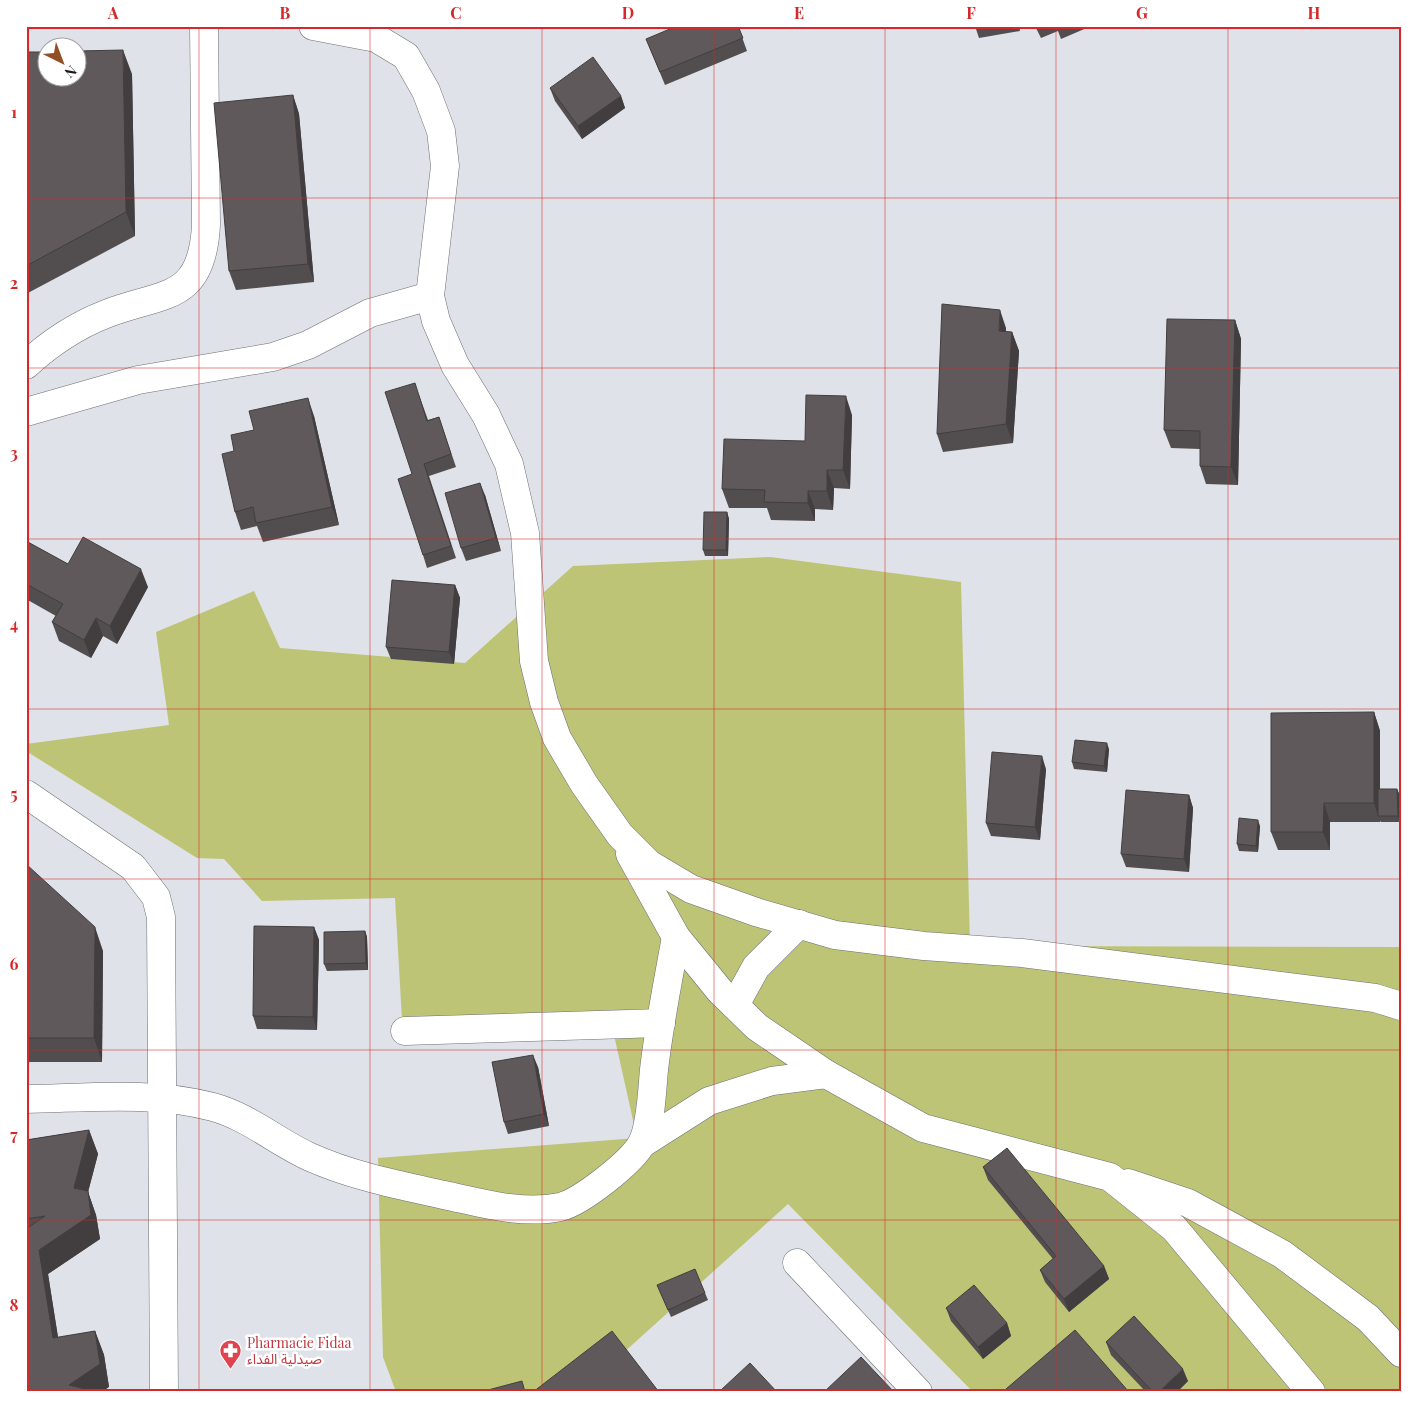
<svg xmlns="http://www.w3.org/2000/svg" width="1427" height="1418" font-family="'Playfair Display','Noto Sans Arabic',serif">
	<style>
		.green { fill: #bec475 }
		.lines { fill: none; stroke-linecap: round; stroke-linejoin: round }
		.minor-casing { stroke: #6c6f74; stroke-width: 29 }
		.minor { stroke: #fff; stroke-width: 28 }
		.wall { fill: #524d4e }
		.shaded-wall { fill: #423e40 }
		.building { fill: #5f595b; stroke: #423e40 }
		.grid { fill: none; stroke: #d62828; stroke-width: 1; stroke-opacity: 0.55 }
		.labels { text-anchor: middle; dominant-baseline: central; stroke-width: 5; stroke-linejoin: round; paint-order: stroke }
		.health-label { font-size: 14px; fill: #be3a42; stroke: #fff; text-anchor: start }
		.neatline { fill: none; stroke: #d62828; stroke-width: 2 }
		.grid-label { font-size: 16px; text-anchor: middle; font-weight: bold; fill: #d62828 }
	</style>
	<rect width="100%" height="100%" fill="#dfe2e8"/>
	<!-- green -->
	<polygon class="green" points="770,557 961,582 970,946 1401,947 1401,1392 973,1392 788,1204 580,1392 396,1392 383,1357 378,1158 637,1138 614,1035 403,1037 395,898 262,901 224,859 197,858 26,751 26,744 169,725 156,632 254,591 280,648 465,663 573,566"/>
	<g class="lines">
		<defs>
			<g id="minor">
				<polyline points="313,26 376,38 406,56 426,91 441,131 445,166 430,296 436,321 455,365 486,415 509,464 525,533 534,661 544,702 557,738 584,784 620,835 649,864 691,889 756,912 835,935 924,946 1022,953 1375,998 1401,1006"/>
				<path d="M26,365C50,343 75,326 106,314C162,292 202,303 206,225L204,26"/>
				<polyline points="26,412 138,380 273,357 308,345 370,313 430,296"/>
				<polyline points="26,794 133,867 156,897 161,917 164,1392"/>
				<polyline points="630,854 676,937 720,991 757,1027 826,1074 923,1128 1110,1177 1174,1228 1311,1392"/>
				<polyline points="735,1005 756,967 799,924"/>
				<polyline points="405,1031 661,1023"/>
				<path d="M26,1099C88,1098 153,1091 213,1107C249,1117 277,1142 310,1157C352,1176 399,1185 444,1195C482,1203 522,1215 560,1207C581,1202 632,1162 642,1143C651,1126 652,1090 654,1070C659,1025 668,981 676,937"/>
				<polyline points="643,1143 709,1101 772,1081 826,1074"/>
				<polyline points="1128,1183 1188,1203 1282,1254 1368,1318 1401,1353"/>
				<polyline points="797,1263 918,1392"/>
			</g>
		</defs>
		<!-- minor casing -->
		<use href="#minor" class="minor-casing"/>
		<!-- minor -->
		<use href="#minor" class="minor"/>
	</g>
	<!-- wall -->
	<g class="wall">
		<polygon points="738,26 747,51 665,85 646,39"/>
		<polygon points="975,26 1019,26 1020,31 979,38"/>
		<polygon points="1035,26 1089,26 1089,27 1061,39 1058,31 1041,38"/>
		<polygon points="26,52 132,74 135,236 26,294"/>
		<polygon points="550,88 621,96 625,108 582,139 555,101"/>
		<polygon points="293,95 299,114 314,282 236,290 229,271"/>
		<polygon points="1235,320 1241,339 1238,485 1206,484 1200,466 1200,449 1171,448 1164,430"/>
		<polygon points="1006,328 1006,332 1012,332 1019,351 1013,443 943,452 937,434"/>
		<polygon points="419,395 428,420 439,417 456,467 429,476 456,558 427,568 423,555 412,474"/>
		<polygon points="852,415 850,489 834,488 833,510 815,509 815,521 771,520 767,508 729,508 722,489 805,441"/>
		<polygon points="314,416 339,525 263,542 257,526 241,530 235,512 234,451"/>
		<polygon points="485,495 501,551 466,561 461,548"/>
		<polygon points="727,512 729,519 728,556 705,556 703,550"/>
		<polygon points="26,541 68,564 148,587 117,644 103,636 91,658 59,641 52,622 56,616 26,599"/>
		<polygon points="455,585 460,598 454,664 391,659 386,647"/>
		<polygon points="1374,712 1380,731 1380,789 1397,789 1400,796 1400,822 1381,822 1380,821 1380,822 1330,822 1330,850 1278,850 1271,832"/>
		<polygon points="1109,749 1107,772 1074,769 1072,762"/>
		<polygon points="1046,769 1040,840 991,836 986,823"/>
		<polygon points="1189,795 1193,808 1189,872 1126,867 1121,854"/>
		<polygon points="1260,826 1258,852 1239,851 1237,844"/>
		<polygon points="26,864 103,951 102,1062 26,1062"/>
		<polygon points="314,927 319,940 317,1030 257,1029 253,1016"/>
		<polygon points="365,931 367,937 368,970 327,971 324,964"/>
		<polygon points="538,1067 549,1126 508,1134 504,1122"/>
		<polygon points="89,1130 98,1154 88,1192 96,1215 100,1239 48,1274 58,1338 95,1331 104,1355 109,1387 26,1392 26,1140"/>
		<polygon points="983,1167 1104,1266 1109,1279 1069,1312 1045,1282 1040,1270 1053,1259 988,1180"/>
		<polygon points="657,1285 705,1293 708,1300 671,1317"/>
		<polygon points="946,1308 1007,1323 1011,1336 983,1359 951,1321"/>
		<polygon points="1106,1342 1188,1381 1177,1392 1146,1392 1111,1355"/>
	</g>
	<!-- shaded-wall -->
	<g class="shaded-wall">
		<polygon points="123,50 132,74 135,236 126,212"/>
		<polygon points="293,95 299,114 314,282 308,264"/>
		<polygon points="621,96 625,108 582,139 578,126"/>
		<polygon points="1000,310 1006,328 1006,349 999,331"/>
		<polygon points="1235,320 1241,339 1238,485 1231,467"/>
		<polygon points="1012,332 1019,351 1013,443 1006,424"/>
		<polygon points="846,396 852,415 850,489 843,470"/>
		<polygon points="308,398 314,416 339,525 332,507"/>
		<polygon points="827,470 834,488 833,510 827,491"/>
		<polygon points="480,483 485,495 501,551 496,538"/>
		<polygon points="808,491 815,509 815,521 808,503"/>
		<polygon points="727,512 729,519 728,556 726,550"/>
		<polygon points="141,569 148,587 117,644 110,626"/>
		<polygon points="455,585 460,598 454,664 449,652"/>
		<polygon points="96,618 103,636 91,658 84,640"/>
		<polygon points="1374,712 1380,731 1380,816 1378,816 1380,822 1374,803"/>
		<polygon points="1107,743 1109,749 1107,772 1104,766"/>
		<polygon points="1042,756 1046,769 1040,840 1035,827"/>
		<polygon points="1397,789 1400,796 1400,822 1398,816"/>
		<polygon points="1189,795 1193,808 1189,872 1184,859"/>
		<polygon points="1324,803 1330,822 1330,850 1323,832"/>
		<polygon points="1258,820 1260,826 1258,852 1256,846"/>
		<polygon points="95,927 103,951 102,1062 94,1038"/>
		<polygon points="314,927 319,940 317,1030 313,1017"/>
		<polygon points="365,931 367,937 368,970 366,963"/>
		<polygon points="533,1055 538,1067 549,1126 544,1114"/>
		<polygon points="89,1130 98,1154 88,1192 96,1215 100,1239 48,1274 62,1362 53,1338 39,1250 74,1188"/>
		<polygon points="1104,1266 1109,1279 1069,1312 1064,1299"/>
		<polygon points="1007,1323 1011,1336 983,1359 978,1347"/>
		<polygon points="95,1331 104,1355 109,1387 102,1392 72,1392 69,1385"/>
		<polygon points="1183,1369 1188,1381 1177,1392 1159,1392"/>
	</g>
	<!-- building -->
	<g class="building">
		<polygon points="677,26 738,26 743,38 660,72 646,39"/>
		<polygon points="123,50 126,212 26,266 26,52 48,52 48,78 78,78 78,51"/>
		<polygon points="593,57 621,96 578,126 550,88"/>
		<polygon points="293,95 308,264 229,271 214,103"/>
		<polygon points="942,304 1000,310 999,331 1012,332 1006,424 937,434"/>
		<polygon points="1167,319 1235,320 1231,467 1200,466 1200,431 1164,430"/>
		<polygon points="415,383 427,421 439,417 451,454 424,464 451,546 423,555 398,479 412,474 385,392"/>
		<polygon points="806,395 846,396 843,470 827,470 827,491 808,491 808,503 764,502 765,490 722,489 724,439 805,441"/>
		<polygon points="308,398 332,507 256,523 253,507 235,512 222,454 234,451 231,435 254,430 249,411"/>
		<polygon points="480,483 496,538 461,548 445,493"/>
		<polygon points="704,512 727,512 726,550 703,550"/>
		<polygon points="83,537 141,569 110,626 96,618 84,640 52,622 63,604 26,584 26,541 68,564"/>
		<polygon points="392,580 455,585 449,652 386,647"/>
		<polygon points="1374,712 1374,803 1324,803 1323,832 1271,832 1271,713"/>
		<polygon points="1075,740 1107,743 1104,766 1072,762"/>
		<polygon points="992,752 1042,756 1035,827 986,823"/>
		<polygon points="1378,789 1397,789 1398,816 1378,816"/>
		<polygon points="1126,790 1189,795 1184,859 1121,854"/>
		<polygon points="1239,818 1258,820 1256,846 1237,844"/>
		<polygon points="26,864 95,927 94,1038 26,1038"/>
		<polygon points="254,926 314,927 313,1017 253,1016"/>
		<polygon points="365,931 366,963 324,964 324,932"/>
		<polygon points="533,1055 544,1114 504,1122 492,1062"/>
		<polygon points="89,1130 74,1188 88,1191 91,1215 39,1250 53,1338 95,1331 100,1364 69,1385 89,1390 90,1392 26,1392 26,1229 45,1216 26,1219 26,1140"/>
		<polygon points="1007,1148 1104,1266 1064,1299 1040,1270 1056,1256 983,1167"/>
		<polygon points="695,1269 705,1293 668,1310 657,1285"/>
		<polygon points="974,1285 1007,1323 978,1347 946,1308"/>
		<polygon points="1134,1316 1183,1369 1159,1392 1153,1392 1106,1342"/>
		<polygon points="1075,1330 1129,1392 1008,1392 1006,1389"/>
		<polygon points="612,1331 659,1392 533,1392"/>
		<polygon points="861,1357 894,1392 824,1392"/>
		<polygon points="750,1363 777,1392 723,1392 721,1390"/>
		<polygon points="522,1381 525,1392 489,1392 488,1390"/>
	</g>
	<!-- grid -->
	<path class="grid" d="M199,26V1392M370,26V1392M542,26V1392M714,26V1392M885,26V1392M1056,26V1392M1228,26V1392M26,198H1401M26,368H1401M26,539H1401M26,709H1401M26,879H1401M26,1050H1401M26,1220H1401"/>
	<!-- icons -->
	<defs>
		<symbol id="pharmacy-pin" viewBox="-11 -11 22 30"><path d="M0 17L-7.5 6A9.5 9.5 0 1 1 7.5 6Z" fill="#e0444e" stroke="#fff"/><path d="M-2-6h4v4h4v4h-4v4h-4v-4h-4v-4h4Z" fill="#fff"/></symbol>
	</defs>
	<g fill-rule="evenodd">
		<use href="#pharmacy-pin" x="218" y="1338" width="25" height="34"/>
	</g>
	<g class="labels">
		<!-- health labels -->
		<g class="health-label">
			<text x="247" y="1342">Pharmacie Fidaa<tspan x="247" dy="16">صيدلية الفداء</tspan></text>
		</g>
	</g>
	<!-- border -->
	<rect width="1427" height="1418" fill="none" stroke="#ffffff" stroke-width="55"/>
	<!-- north arrow -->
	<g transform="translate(62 62) rotate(138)"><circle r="24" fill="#ffffff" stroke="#a3a3a4"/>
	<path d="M0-4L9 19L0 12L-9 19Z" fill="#944e25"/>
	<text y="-8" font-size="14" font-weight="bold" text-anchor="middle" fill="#181a1c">N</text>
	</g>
	<rect x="28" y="28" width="1372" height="1362" class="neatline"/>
	<g class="grid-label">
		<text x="113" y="19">A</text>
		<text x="285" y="19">B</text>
		<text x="456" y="19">C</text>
		<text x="628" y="19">D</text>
		<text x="799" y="19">E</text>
		<text x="971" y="19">F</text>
		<text x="1142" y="19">G</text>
		<text x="1314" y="19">H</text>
		<text x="14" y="118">1</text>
		<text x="14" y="289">2</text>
		<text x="14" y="459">3</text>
		<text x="14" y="630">4</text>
		<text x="14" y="800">5</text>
		<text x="14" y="970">6</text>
		<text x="14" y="1141">7</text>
		<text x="14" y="1311">8</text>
	</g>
</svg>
